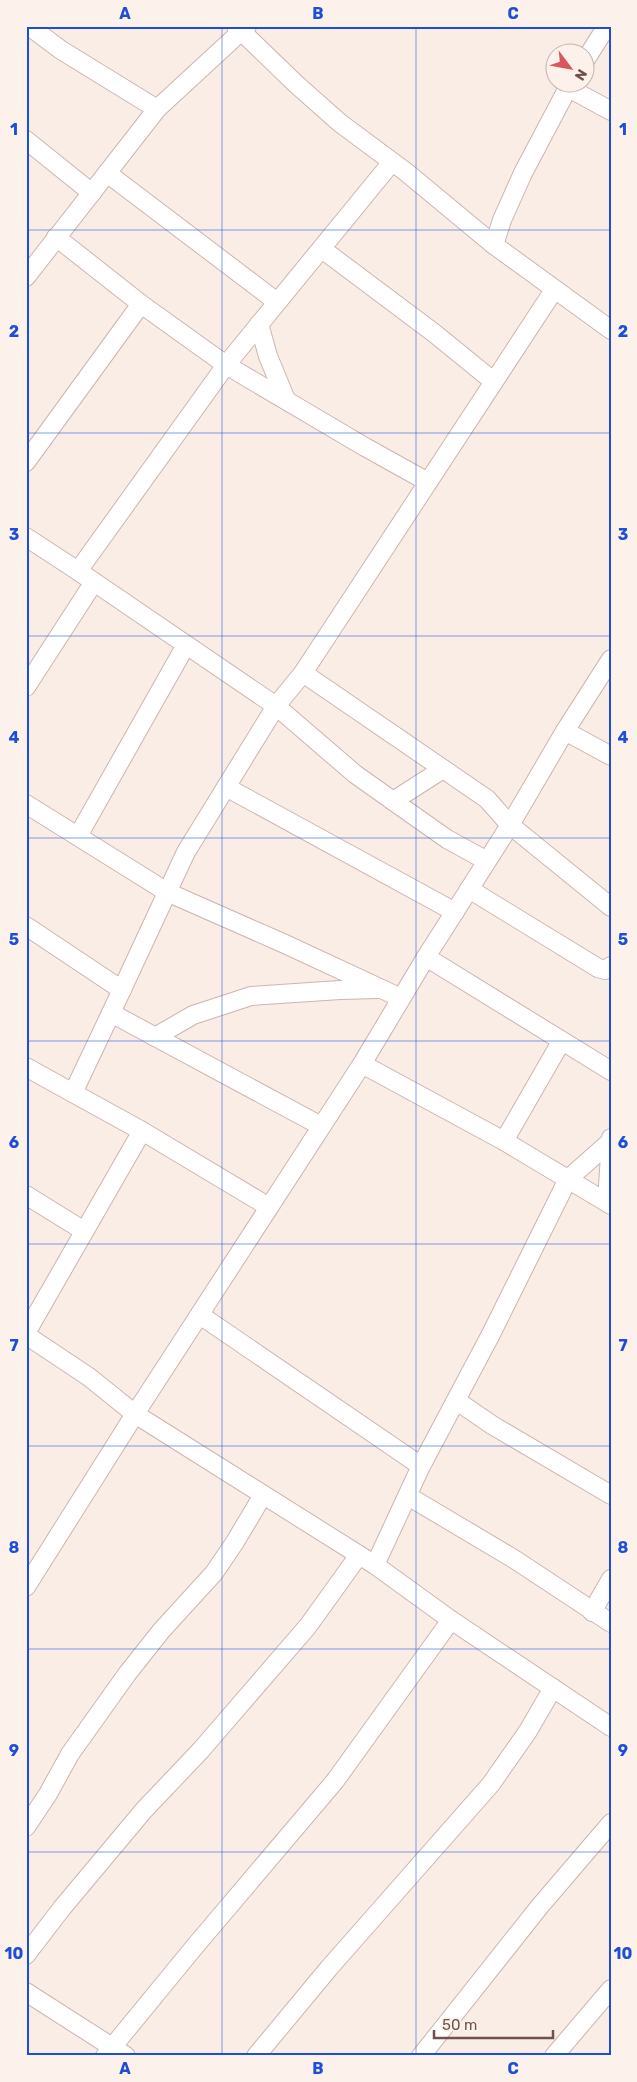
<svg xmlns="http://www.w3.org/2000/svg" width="637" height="2082" font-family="Rubik,sans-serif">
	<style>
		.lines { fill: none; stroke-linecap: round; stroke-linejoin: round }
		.street-casing { stroke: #ccb5b0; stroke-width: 20 }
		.street { stroke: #fff; stroke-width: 18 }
		.grid { fill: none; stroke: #1d4ed8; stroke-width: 1; stroke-opacity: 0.55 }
		.neatline { fill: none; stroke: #1d4ed8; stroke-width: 2 }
		.grid-label { font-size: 16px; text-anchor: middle; font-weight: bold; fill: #1d4ed8 }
	</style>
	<rect width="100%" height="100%" fill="#faede6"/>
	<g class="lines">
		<defs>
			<g id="street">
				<polyline points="29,26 61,50 157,109"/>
				<polyline points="236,26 296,84 340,123 406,172 494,245 611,330"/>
				<polyline points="584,62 607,26"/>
				<polyline points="567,87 611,111"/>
				<polyline points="26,140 92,193"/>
				<polyline points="392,162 226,365 78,571 276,706 355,774 393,801 447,839 487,861"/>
				<polyline points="107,173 277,302"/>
				<polyline points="56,237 141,304 226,365 365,447 428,482"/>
				<polyline points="494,245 502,220 523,173 571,82"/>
				<polyline points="322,249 434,333 493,381"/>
				<polyline points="26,277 157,109 247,26"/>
				<polyline points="259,324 268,356 286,400"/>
				<polyline points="26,462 141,304"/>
				<polyline points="26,537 78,571"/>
				<polyline points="303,673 487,799 510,825 611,907"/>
				<polyline points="26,687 94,582"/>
				<polyline points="565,731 611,756"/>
				<polyline points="226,787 455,912"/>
				<polyline points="393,801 443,769"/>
				<polyline points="26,804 167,892 285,944 401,998"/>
				<polyline points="78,836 186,645"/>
				<polyline points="469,889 598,968 605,970 611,966"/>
				<polyline points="26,926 122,990"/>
				<polyline points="426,957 611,1071"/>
				<polyline points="111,1013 186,852 276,706 303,673 554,290"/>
				<polyline points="155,1037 193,1015 251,996 340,990 378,989"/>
				<polyline points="362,1064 504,1141 611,1205"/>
				<polyline points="26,1067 73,1093 111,1013 321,1126"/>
				<polyline points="73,1093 142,1131 269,1207"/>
				<polyline points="504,1141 561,1042"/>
				<polyline points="26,1195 84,1231"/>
				<polyline points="607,1202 611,1138"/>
				<polyline points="200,1315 421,1466"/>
				<polyline points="26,1333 142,1131"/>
				<polyline points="26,1335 89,1377 135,1414 375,1565 451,1620 611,1727"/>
				<polyline points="457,1401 492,1425 611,1495"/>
				<polyline points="408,1496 514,1559 611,1623"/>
				<polyline points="375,1565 421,1466 490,1336 568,1179 611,1141"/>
				<polyline points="26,1587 135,1414 362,1064 426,957 510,825 565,731 611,659"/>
				<polyline points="592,1612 611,1579"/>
				<polyline points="26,1827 48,1794 70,1754 127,1674 161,1631 214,1573 235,1542 263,1495"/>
				<polyline points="26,1955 62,1908 144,1810 201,1750 308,1626 359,1555"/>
				<polyline points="26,1992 126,2056"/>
				<polyline points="105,2056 196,1945 335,1781 451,1620"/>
				<polyline points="256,2056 329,1968 491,1784 528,1731 553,1688"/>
				<polyline points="421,2056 540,1906 611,1823"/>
				<polyline points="554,2056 611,1989"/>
			</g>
		</defs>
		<!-- street casing -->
		<use href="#street" class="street-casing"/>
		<!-- street -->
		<use href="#street" class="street"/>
	</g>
	<!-- grid -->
	<path class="grid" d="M222,26V2056M416,26V2056M26,230H611M26,433H611M26,636H611M26,838H611M26,1041H611M26,1244H611M26,1446H611M26,1649H611M26,1852H611"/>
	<!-- border -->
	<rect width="637" height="2082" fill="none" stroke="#fdf2eb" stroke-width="55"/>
	<!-- north arrow -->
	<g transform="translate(570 68) rotate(122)"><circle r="24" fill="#fdf2eb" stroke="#c5b2ac"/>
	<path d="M0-4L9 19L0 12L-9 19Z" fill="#d7575a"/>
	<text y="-8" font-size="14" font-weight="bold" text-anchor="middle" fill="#70514d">N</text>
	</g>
	<!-- scale -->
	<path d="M434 2030v8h119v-8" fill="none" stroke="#70514d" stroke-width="2.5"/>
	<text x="442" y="2030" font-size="15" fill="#70514d" stroke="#fdf2eb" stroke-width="4" paint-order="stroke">50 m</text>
	<rect x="28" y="28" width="582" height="2026" class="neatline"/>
	<g class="grid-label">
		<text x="125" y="19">A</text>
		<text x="318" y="19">B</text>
		<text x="513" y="19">C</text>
		<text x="14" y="135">1</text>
		<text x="623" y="135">1</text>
		<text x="14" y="337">2</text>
		<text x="623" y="337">2</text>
		<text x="14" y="540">3</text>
		<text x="623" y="540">3</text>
		<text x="14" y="743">4</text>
		<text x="623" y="743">4</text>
		<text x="14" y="945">5</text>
		<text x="623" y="945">5</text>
		<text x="14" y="1148">6</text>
		<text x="623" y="1148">6</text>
		<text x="14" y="1351">7</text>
		<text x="623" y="1351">7</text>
		<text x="14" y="1553">8</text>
		<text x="623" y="1553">8</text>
		<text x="14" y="1756">9</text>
		<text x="623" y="1756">9</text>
		<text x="14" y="1959">10</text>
		<text x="623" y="1959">10</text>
		<text x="125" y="2074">A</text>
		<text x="318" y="2074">B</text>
		<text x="513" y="2074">C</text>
	</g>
</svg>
